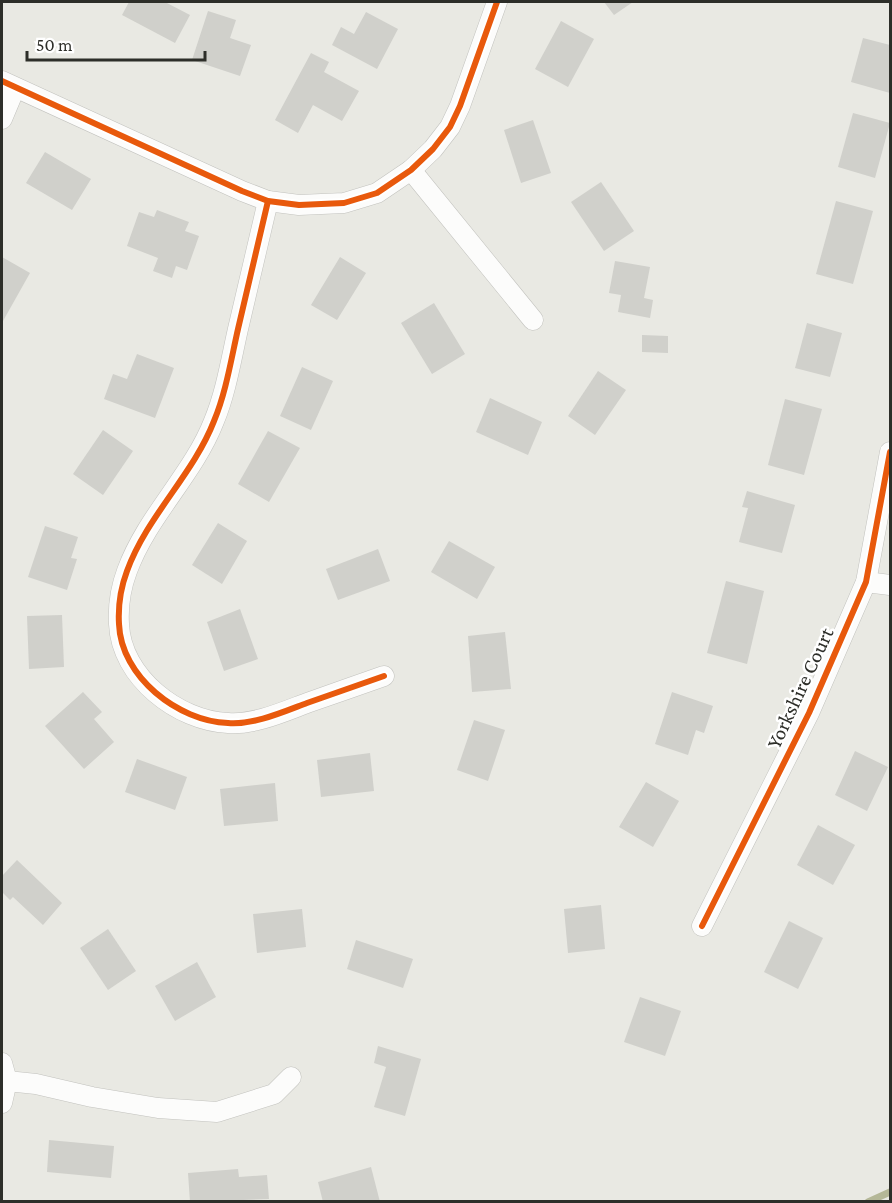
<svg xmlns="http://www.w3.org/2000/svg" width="892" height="1203" font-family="'Crimson Pro',serif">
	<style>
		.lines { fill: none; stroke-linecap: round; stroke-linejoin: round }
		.stream { stroke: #b4b797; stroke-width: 7 }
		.building { fill: #d0d0cb }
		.street-casing { stroke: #c2c2be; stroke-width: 21 }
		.street { stroke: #fcfcfb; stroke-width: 20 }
		.cycleway-casing { stroke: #fff; stroke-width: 10 }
		.cycleway { stroke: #e8590c; stroke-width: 6 }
		.labels { text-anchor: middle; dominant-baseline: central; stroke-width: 5; stroke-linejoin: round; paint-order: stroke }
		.street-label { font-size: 21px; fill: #2d2e29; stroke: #fff }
	</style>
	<rect width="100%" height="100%" fill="#e9e9e3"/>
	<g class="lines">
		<!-- stream -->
		<polyline class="stream" points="868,1202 890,1192"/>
	</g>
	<!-- building -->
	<g class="building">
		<polygon points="129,2 165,2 190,15 175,43 122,15"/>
		<polygon points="604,2 633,2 614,15"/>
		<polygon points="208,11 236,20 230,38 251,45 240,76 192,60"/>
		<polygon points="366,12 398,29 377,69 332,45 341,27 354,34"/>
		<polygon points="561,21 594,39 568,87 535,69"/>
		<polygon points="863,38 890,45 890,93 851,82"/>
		<polygon points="311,53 329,62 324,72 359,91 342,121 313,105 298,133 275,120"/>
		<polygon points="853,113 890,123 875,178 838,167"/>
		<polygon points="533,120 551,173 521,183 504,130"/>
		<polygon points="45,152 91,179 72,210 26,183"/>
		<polygon points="601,182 634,231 604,251 571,202"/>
		<polygon points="836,201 873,211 853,284 816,274"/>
		<polygon points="157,210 189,222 185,231 199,236 187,270 176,266 172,278 153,271 158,258 127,246 139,212 154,217"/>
		<polygon points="2,257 30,273 3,321 2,319"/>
		<polygon points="340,257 366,273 337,320 311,305"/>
		<polygon points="615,261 650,267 644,298 653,300 650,318 618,312 621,295 609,293"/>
		<polygon points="434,303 465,354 432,374 401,323"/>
		<polygon points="807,323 842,333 830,377 795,368"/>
		<polygon points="642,335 668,336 668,353 642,352"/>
		<polygon points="137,354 174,368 155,418 104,399 113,374 127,379"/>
		<polygon points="302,367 333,381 311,430 280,416"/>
		<polygon points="598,371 626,390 595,435 568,416"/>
		<polygon points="490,398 542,422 528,455 476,432"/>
		<polygon points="785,399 822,409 804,475 768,465"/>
		<polygon points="103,430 133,451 103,495 73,474"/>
		<polygon points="268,431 300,448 269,502 238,484"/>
		<polygon points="747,491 795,505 782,553 739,542 748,508 742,507"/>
		<polygon points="218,523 247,541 222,584 192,565"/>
		<polygon points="45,526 78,537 71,558 77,559 67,590 28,577"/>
		<polygon points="449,541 495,567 477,599 431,572"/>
		<polygon points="378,549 390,581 338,600 326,569"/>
		<polygon points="726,581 764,591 747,664 707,653"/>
		<polygon points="240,609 258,659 224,671 207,622"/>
		<polygon points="62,615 64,667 29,669 27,616"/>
		<polygon points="505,632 511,689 472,692 468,636"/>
		<polygon points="83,692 102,712 94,719 114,742 84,769 45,726"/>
		<polygon points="672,692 713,706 704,733 696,730 688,755 655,744"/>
		<polygon points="474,720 505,730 488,781 457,770"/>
		<polygon points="855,751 888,767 867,811 835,795"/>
		<polygon points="370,753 374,791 321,797 317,760"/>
		<polygon points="137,759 187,777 175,810 125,792"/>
		<polygon points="646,782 679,801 653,847 619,827"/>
		<polygon points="275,783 278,821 224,826 220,789"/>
		<polygon points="818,825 855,845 833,885 797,865"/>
		<polygon points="17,860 62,903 43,925 13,897 10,900 2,892 2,876"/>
		<polygon points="601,905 605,949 568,953 564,909"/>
		<polygon points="302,909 306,947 257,953 253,914"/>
		<polygon points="789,921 823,938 798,989 764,972"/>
		<polygon points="108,929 136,971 108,990 80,948"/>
		<polygon points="356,940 413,959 403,988 347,969"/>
		<polygon points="197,962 216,997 175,1021 155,986"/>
		<polygon points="640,997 681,1011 665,1056 624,1042"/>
		<polygon points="378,1046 421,1059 405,1116 374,1107 386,1067 374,1063"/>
		<polygon points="49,1140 114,1146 111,1178 47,1172"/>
		<polygon points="371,1167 380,1202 323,1202 318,1182"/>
		<polygon points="238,1169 239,1177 267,1175 269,1199 190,1202 188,1173"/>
	</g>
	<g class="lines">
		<defs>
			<g id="street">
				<polyline points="2,81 242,191 268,201 299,205 344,203 377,193 411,170 433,149 450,127 460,106 497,2"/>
				<polyline points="2,119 15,88"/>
				<polyline points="411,170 533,320"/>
				<path d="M268,201C258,243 248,286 238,329C231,360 226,392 214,421C193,475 147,516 127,571C121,587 118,607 119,624C121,677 178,721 228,723C254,725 283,712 307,703C333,694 358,685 384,676"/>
				<polyline points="866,582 890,585"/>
				<polyline points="702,926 809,713 866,582 890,452"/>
				<polyline points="2,1063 7,1081 2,1103"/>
				<polyline points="7,1081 36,1084 92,1097 158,1108 217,1112 274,1094 291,1077"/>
			</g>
		</defs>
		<!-- street casing -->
		<use href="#street" class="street-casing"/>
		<!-- street -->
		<use href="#street" class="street"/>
		<defs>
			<g id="cycleway">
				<polyline points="2,81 242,191 268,201 299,205 344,203 377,193 411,170 433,149 450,127 460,106 497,2"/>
				<path d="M268,201C258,243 248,286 238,329C231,360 226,392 214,421C193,475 147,516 127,571C121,587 118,607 119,624C121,677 178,721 228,723C254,725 283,712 307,703C333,694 358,685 384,676"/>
				<polyline points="702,926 809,713 866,582 890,452"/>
			</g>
		</defs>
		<!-- cycleway casing -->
		<use href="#cycleway" class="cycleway-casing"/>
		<!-- cycleway -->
		<use href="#cycleway" class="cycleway"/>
	</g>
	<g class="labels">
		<!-- street labels -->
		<g class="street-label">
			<text transform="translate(800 688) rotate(-65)">Yorkshire Court</text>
		</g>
	</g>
	<!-- border -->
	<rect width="892" height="1203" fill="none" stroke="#2d2e29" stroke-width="6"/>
	<!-- scale -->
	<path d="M27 51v9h178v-9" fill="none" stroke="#2d2e29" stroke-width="3"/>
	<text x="36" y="51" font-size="18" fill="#2d2e29" stroke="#ffffff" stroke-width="4.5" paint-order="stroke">50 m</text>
</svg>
